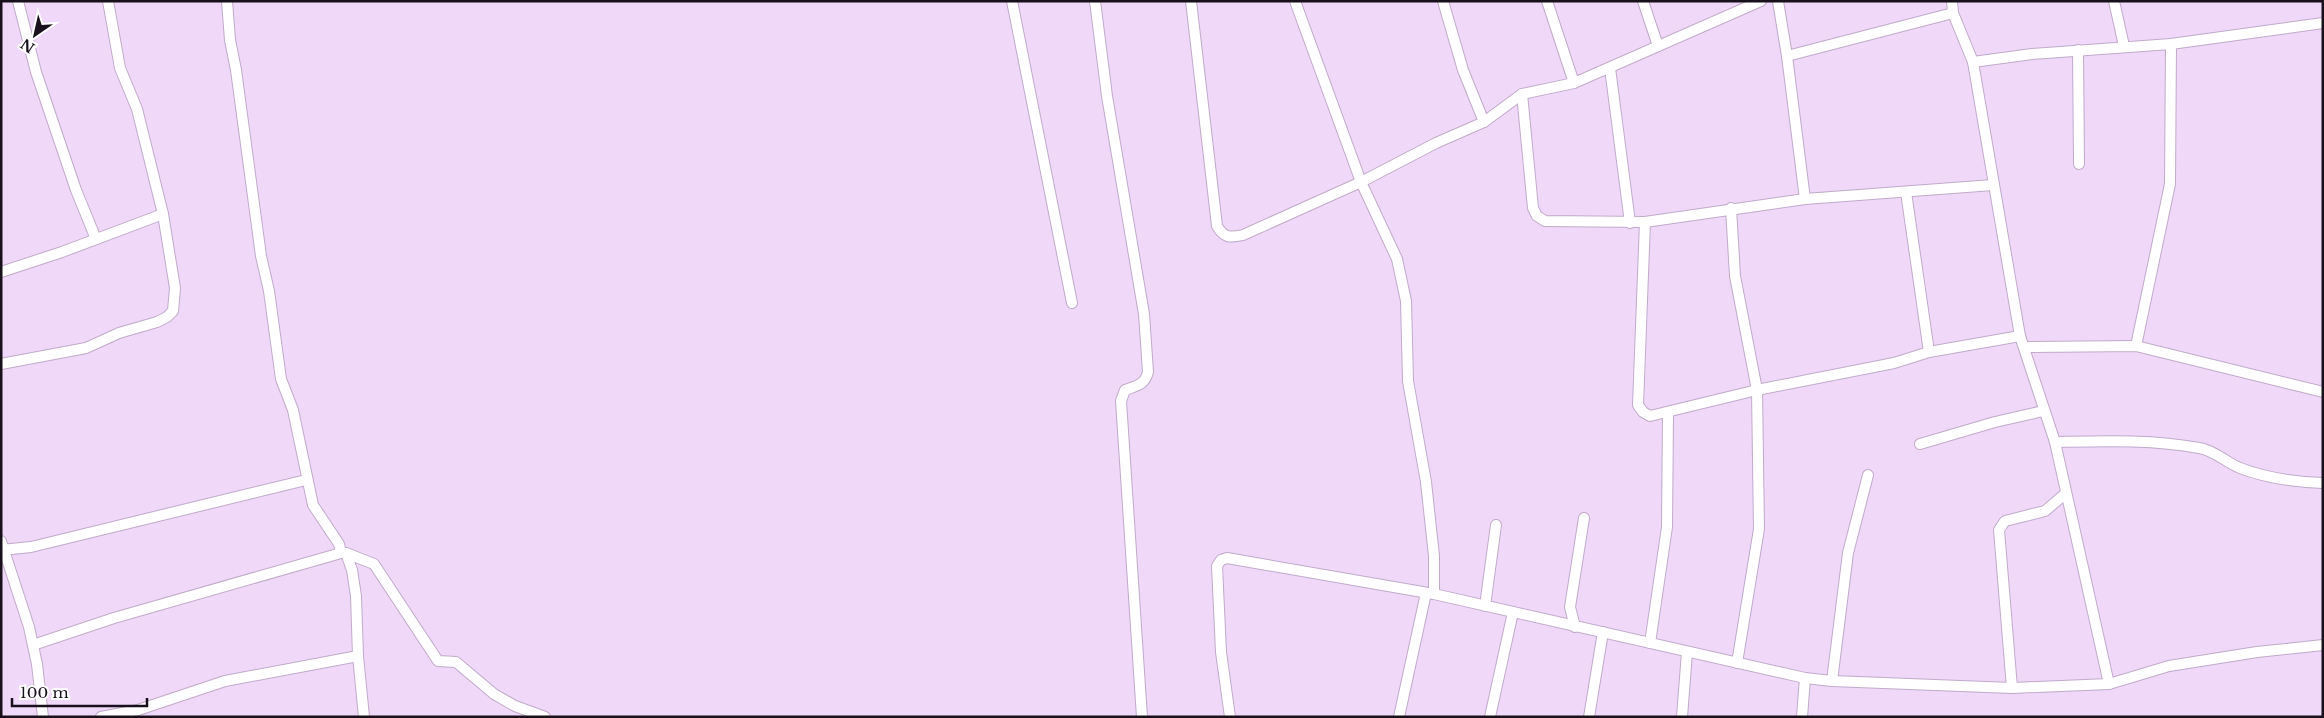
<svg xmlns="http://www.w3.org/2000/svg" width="2324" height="718" font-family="'Libre Baskerville',serif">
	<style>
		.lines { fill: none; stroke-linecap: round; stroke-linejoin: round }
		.street-casing { stroke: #c1abc9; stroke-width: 12 }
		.street { stroke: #fff; stroke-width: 10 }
	</style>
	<rect width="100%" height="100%" fill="#f0d8f8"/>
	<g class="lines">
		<defs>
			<g id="street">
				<polyline points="18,1 36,72 76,190 96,239"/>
				<polyline points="227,1 230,40 236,70 261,256 269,291 281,379 293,410 313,505 339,544 341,553 346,553 352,570 356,596 358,656 364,717"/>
				<polyline points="1012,1 1072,303"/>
				<path d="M1095,1L1107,96L1144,314L1148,372C1145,385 1136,386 1125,390L1121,401L1142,717"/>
				<path d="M1191,1L1217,226C1224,238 1230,238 1243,235L1361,182L1436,143L1484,122L1522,94L1574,83L1761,1"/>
				<polyline points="1295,1 1361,182 1397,259 1406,301 1408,381 1426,482 1434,556 1434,594"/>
				<polyline points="1443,1 1463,70 1484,122"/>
				<polyline points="1547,1 1574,83"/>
				<polyline points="1643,1 1658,46"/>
				<polyline points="1778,1 1787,56 1953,13"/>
				<polyline points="1952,1 1953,13 1973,62 2020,336 2055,442 2109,684"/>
				<polyline points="2114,1 2124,46"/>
				<polyline points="2078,50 2079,164"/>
				<polyline points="1787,56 1805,199"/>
				<polyline points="1973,62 2032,54 2171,44 2323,23"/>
				<polyline points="1610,68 1630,223"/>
				<polyline points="1522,94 1533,208 1537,216 1545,221 1645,222 1805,199 1993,185"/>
				<polyline points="1906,192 1929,352"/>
				<polyline points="1731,208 1735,276 1757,390 1759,529 1737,663"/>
				<polyline points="1645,222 1638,405 1643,412 1650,416 1757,390 1894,363 1929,352 2020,336"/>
				<polyline points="1,272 62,252 163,214"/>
				<polyline points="2136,346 2170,184 2171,44"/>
				<polyline points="2025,347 2136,346 2323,392"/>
				<polyline points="1,364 86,348 119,333 157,322 167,317 173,311 175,288 163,214 137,109 120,68 108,1"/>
				<path d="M2055,442C2102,441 2152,439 2199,448C2214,450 2227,463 2240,468C2266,478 2295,482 2323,483"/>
				<polyline points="1920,444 1995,422 2043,411"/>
				<polyline points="1,541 29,627 37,664 43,717"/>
				<polyline points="1,550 31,547 306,480"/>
				<polyline points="346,553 374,564 438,661 456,662 494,694 515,706 545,717"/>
				<polyline points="1485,606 1496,525"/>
				<polyline points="1575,627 1570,607 1584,518"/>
				<polyline points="1650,643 1667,527 1668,413"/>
				<polyline points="33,645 114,618 341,553"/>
				<polyline points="1832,681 1848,553 1868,475"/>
				<polyline points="2012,688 1999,530 2005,521 2045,511 2066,493"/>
				<polyline points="101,717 138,710 225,681 358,656"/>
				<polyline points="1230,717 1221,652 1217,566 1221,560 1227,558 1434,594 1805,678 1832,681 2012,688 2109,684 2169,666 2257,652 2323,645"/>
				<polyline points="1399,717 1426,593"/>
				<polyline points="1490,717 1513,612"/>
				<polyline points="1589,717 1603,632"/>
				<polyline points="1682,717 1687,652"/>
				<polyline points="1802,717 1805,678"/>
			</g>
		</defs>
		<!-- street casing -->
		<use href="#street" class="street-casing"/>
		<!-- street -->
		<use href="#street" class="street"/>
	</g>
	<!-- border -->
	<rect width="2324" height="718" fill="none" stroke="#18101b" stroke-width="5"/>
	<!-- north arrow -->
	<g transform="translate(35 35) rotate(214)" stroke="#ffffff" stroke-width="4" paint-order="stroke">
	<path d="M0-4L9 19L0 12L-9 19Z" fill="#18101b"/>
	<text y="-8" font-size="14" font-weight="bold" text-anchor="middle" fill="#18101b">N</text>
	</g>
	<!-- scale -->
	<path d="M12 698v8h135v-8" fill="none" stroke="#18101b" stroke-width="2.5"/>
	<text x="20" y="698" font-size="15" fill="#18101b" stroke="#ffffff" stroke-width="4" paint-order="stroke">100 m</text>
</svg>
